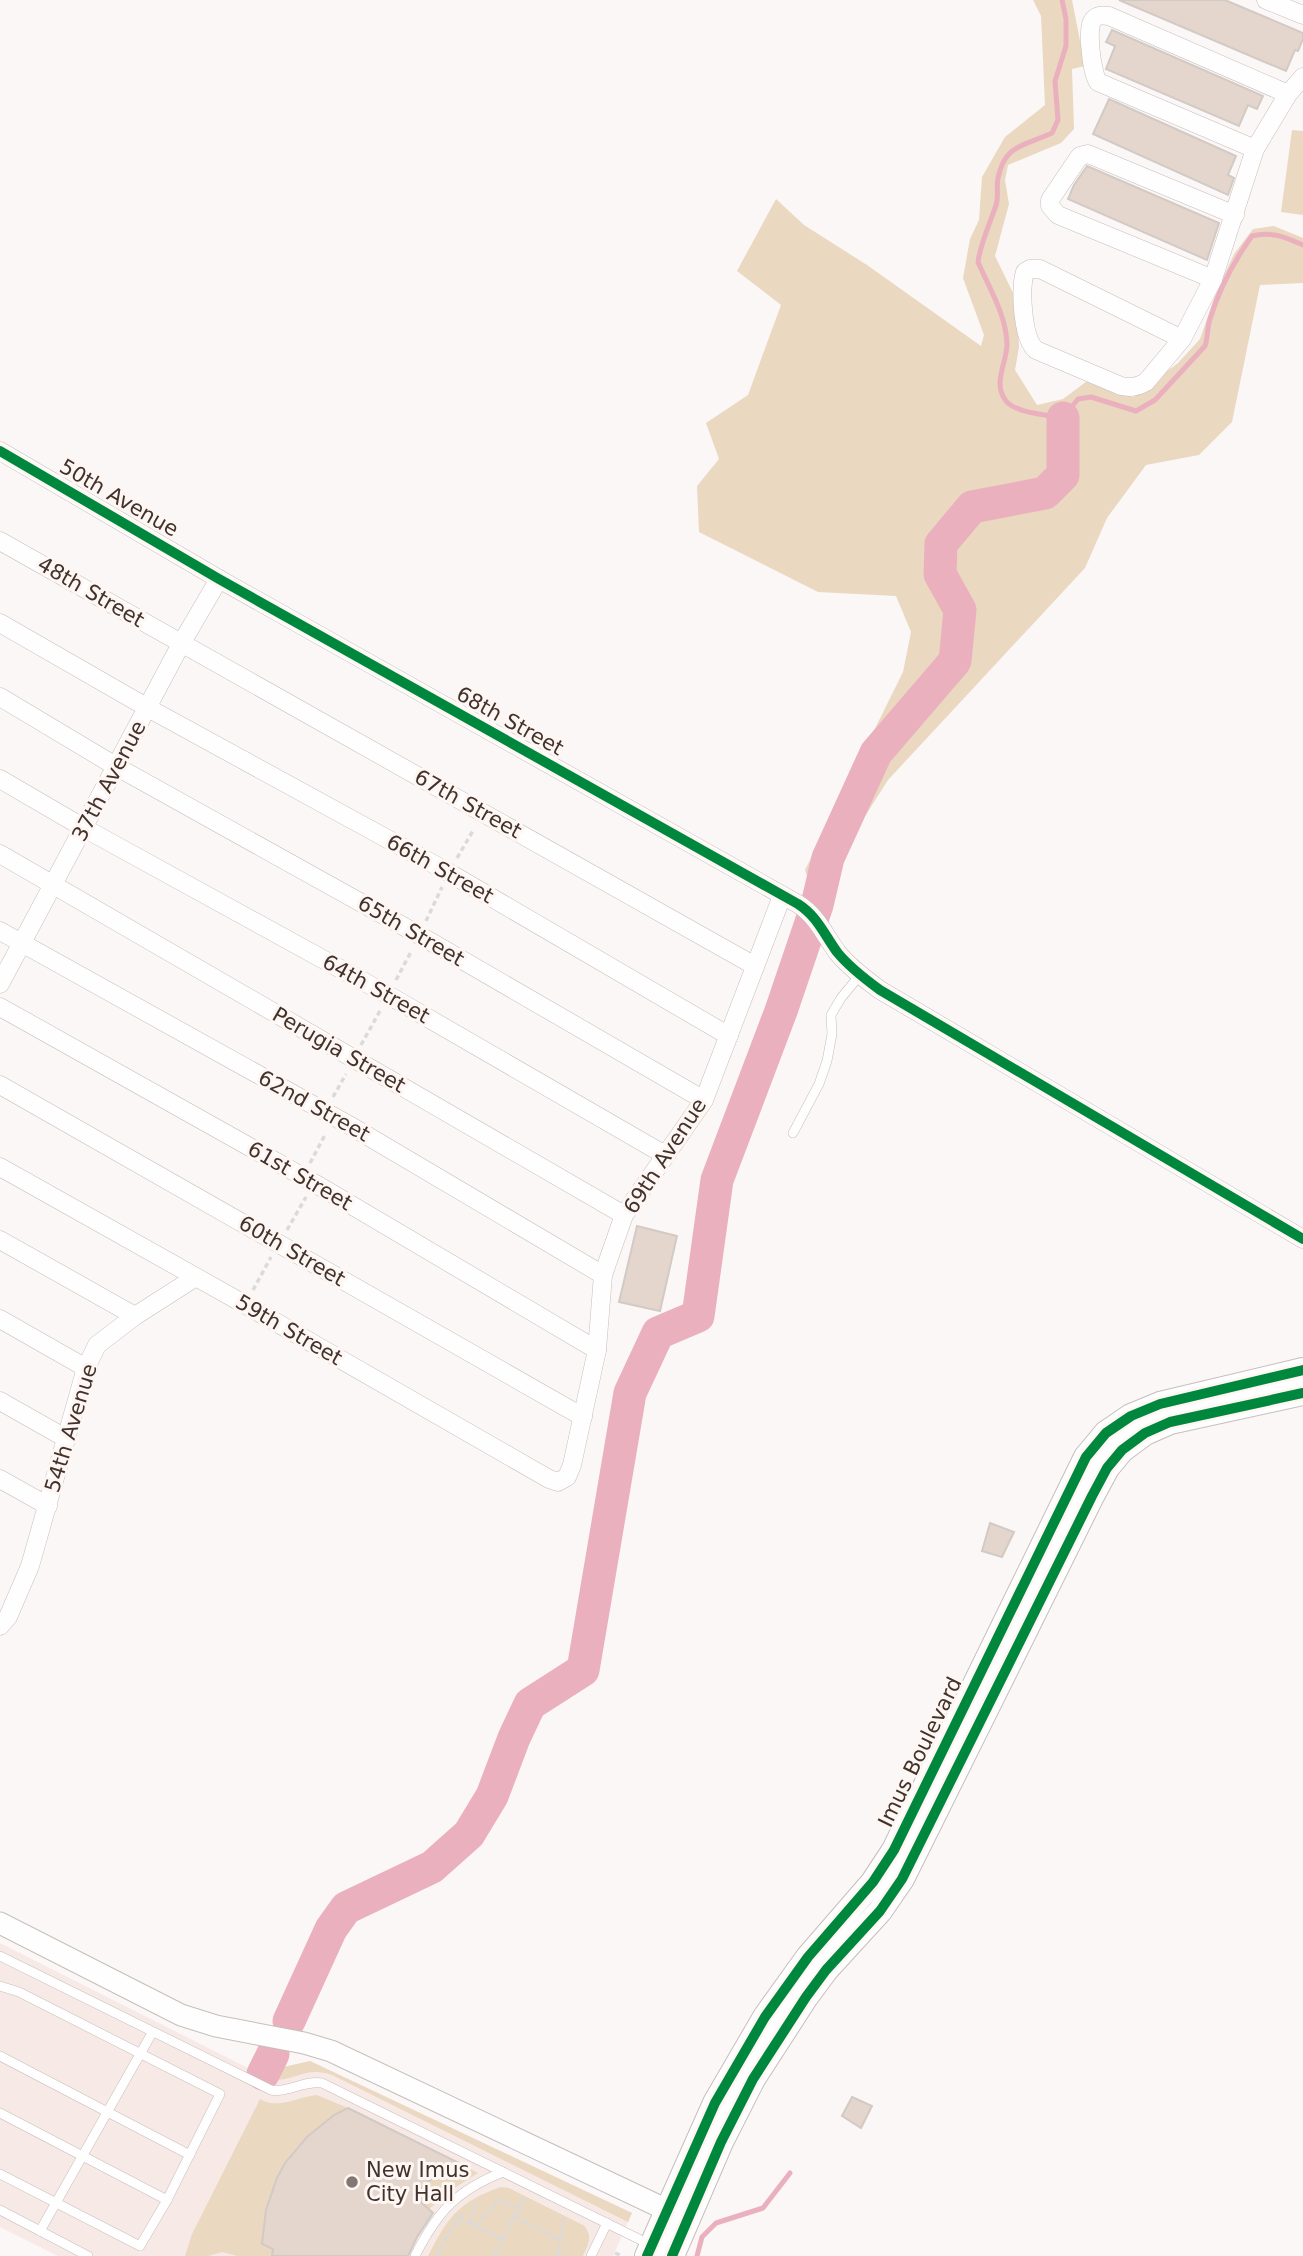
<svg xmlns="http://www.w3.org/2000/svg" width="1303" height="2256" font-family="'DejaVu Sans',sans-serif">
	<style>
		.built { fill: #f7eae6 }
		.green { fill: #ead8c1 }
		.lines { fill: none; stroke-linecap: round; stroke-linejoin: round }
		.stream { stroke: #eab0be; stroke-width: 5 }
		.river { stroke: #eab0be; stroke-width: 33 }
		.building { fill: #e4d6cc; stroke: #d2cac5; stroke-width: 2 }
		.service-casing { stroke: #c7bebb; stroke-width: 10 }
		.minor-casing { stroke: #c7bebb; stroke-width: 19 }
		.tertiary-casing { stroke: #c7bebb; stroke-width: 23 }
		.secondary-casing { stroke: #c7bebb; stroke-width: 26 }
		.path { stroke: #dcdad9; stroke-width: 3.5; stroke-dasharray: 5 3.5; stroke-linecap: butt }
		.service { stroke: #fefefe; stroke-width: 9 }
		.minor { stroke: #fefefe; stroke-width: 18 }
		.tertiary { stroke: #fefefe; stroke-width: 21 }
		.secondary { stroke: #fefefe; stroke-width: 24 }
		.cycleway-casing { stroke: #fef6f3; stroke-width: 15 }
		.cycleway { stroke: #00873e; stroke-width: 10 }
		.poi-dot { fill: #827773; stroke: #fef6f3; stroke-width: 2.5 }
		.labels { text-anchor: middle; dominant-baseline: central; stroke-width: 6; stroke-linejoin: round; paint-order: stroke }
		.street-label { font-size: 21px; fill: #41322c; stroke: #fef6f3 }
		.poi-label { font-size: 21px; fill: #41322c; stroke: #fef6f3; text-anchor: start }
	</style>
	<rect width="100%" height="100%" fill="#fbf7f6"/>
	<!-- built -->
	<polygon class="built" points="0,1943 270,2079 275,2069 310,2061 632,2213 613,2256 58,2256 0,2227"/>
	<!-- green -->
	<g class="green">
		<polygon points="1033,0 1072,0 1085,66 1072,69 1074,129 1061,143 1008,165 1005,180 1009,204 995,256 1017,301 1019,347 1015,370 1037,405 1063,399 1087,381 1133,397 1178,363 1200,339 1216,293 1234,254 1253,229 1274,226 1303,238 1303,283 1260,285 1232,422 1199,455 1146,465 1107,518 1085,568 888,780 855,832 830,894 810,884 805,870 903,672 911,632 896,596 818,592 699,532 697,486 719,459 706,423 748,395 781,305 737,271 776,199 804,225 867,265 981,346 984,335 963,278 970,239 979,220 982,177 1005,137 1045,105 1041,16"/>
		<polygon points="1292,130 1303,131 1303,215 1281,212"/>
		<path d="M310,2061L632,2213L628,2222L332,2075C303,2065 293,2084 270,2079L275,2069Z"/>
		<path d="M317,2095L348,2108C294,2135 266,2185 262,2243L273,2249L272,2256H237L222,2252L208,2256H185L192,2234L260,2099C280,2110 296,2097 317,2095Z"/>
		<polygon points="457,2162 478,2173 453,2189 429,2209 414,2196 440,2172"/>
		<path d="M501,2187L509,2188L583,2225C594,2235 588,2245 583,2256H428C448,2217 458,2202 501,2187Z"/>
	</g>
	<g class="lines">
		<!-- stream -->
		<g class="stream">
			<path d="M1062,0L1066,19V46L1055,81L1058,120L1052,133C1024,146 1005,144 998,178C996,187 999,197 996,205C990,224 981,241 978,262C989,288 1006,314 1007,344C1007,363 992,383 1006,401C1015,413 1049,415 1063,418L1078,399L1091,397L1136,411L1155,400L1205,346C1208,337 1207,328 1210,319C1219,290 1234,261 1252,236C1271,231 1285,237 1303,245"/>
			<polyline points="697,2256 702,2237 716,2223 763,2208 790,2173"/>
		</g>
		<!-- river -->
		<g class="river">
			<polyline points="289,2021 331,1929 346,1908 432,1867 469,1834 492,1796 514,1738 530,1704 583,1670 630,1393 658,1333 698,1316 717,1180 781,1011 817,905 828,858 876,753 955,661 960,610 940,574 941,544 972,507 1045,493 1063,475 1063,418"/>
			<polyline points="263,2074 273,2054"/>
		</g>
	</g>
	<!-- building -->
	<g class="building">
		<polygon points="1119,0 1225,0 1303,33 1303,39 1298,51 1295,50 1286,71"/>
		<polygon points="1112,30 1263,96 1257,109 1248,105 1239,126 1106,69 1115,46 1106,42"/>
		<polygon points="1109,99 1236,156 1228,175 1234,178 1228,195 1093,134"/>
		<polygon points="1087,166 1219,223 1207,260 1068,199 1074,185"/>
		<polygon points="637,1226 677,1236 660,1311 619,1302"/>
		<polygon points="990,1523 1014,1532 1002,1557 982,1551"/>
		<polygon points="852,2097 872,2106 861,2128 842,2116"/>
		<polygon points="348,2108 457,2162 440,2172 413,2195 433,2213 417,2237 408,2256 272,2256 273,2249 262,2244 266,2210 277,2178 285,2163 307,2137 334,2115"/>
	</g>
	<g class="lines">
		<defs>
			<g id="service">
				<polyline points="793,1133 819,1084 827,1061 832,1034 831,1015 841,998 860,975"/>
				<path d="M0,1956L271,2090C289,2093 304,2080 322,2083L649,2244"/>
				<polyline points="0,1986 19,1992 220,2094 167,2200 140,2246 0,2174"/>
				<polyline points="0,2056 190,2155"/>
				<polyline points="0,2113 167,2200"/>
				<polyline points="0,2210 88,2256"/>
				<polyline points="40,2231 152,2033"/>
				<path d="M415,2256C437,2212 457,2190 503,2172"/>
				<polyline points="591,2256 607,2223"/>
			</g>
			<g id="minor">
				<polyline points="1266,0 1303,15"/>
				<path d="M1255,149L1098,82C1092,73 1086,28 1093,20C1097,15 1102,15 1109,16L1288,94"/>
				<polyline points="1213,279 1058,215 1050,206 1050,200 1077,160 1080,156 1088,154 1235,215"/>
				<path d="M1182,339L1040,269H1030L1025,272C1020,289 1022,338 1036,350L1121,386C1131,388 1137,387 1146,382L1182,339L1213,279L1255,149L1288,94L1303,77"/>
				<path d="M0,451L219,579L798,904C817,916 824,934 837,952C849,967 865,979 880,990L1303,1239"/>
				<polyline points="0,541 755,966"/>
				<polyline points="0,623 148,708 446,871 729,1036"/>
				<polyline points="0,697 117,767 419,935 704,1100"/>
				<polyline points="0,779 84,828 388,995 665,1155"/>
				<polyline points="0,854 624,1215"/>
				<polyline points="0,931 349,1125 603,1275"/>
				<polyline points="0,984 181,644 219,579"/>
				<polyline points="0,1007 314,1183 597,1350"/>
				<polyline points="0,1085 583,1417"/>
				<polyline points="0,1167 244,1304 549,1479 558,1482 567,1477 572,1465 597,1350 603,1275 624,1215 704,1100 782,896"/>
				<polyline points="0,1240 135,1316"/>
				<polyline points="0,1319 86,1368"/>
				<polyline points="0,1401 67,1439"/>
				<polyline points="0,1479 48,1506"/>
				<polyline points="0,1626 8,1617 30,1566 86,1368 97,1345 135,1316 196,1277"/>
			</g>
			<polyline id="tertiary" points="0,1923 181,2015 216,2026 304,2043 331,2051 667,2210"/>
			<g id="secondary">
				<polyline points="647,2256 715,2103 765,2017 808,1957 873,1882 894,1850 1086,1457 1106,1433 1131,1416 1160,1404 1303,1370"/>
				<polyline points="672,2256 721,2142 753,2079 806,1997 826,1970 880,1911 902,1879 1092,1496 1107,1468 1122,1450 1145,1433 1170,1422 1303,1393"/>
			</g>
		</defs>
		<!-- service casing -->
		<use href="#service" class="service-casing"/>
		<!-- minor casing -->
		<use href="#minor" class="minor-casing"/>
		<!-- tertiary casing -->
		<use href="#tertiary" class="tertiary-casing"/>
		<!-- secondary casing -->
		<use href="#secondary" class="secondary-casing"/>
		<!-- path -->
		<g class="path">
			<polyline points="457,858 474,829"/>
			<polyline points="426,921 442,887"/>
			<polyline points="396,980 412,950"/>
			<polyline points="361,1045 381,1009"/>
			<polyline points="333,1097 346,1074"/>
			<polyline points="310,1163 326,1133"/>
			<polyline points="287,1230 306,1197"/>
			<polyline points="253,1290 271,1257"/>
			<polyline points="515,2217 560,2240"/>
			<polyline points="459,2218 503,2240"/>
			<polyline points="470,2223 475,2205 473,2203"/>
			<polyline points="475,2226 500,2200 519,2209"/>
			<polyline points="615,2253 622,2256"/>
			<polyline points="437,2256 456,2221 463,2212"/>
			<polyline points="495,2256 525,2195"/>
			<polyline points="558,2256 564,2215"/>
		</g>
		<!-- service -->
		<use href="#service" class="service"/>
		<!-- minor -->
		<use href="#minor" class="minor"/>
		<!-- tertiary -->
		<use href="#tertiary" class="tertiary"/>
		<!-- secondary -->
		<use href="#secondary" class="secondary"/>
		<defs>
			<g id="cycleway">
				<path d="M0,451L219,579L798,904C817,916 824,934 837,952C849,967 865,979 880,990L1303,1239"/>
				<polyline points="647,2256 715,2103 765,2017 808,1957 873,1882 894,1850 1086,1457 1106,1433 1131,1416 1160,1404 1303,1370"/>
				<polyline points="672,2256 721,2142 753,2079 806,1997 826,1970 880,1911 902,1879 1092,1496 1107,1468 1122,1450 1145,1433 1170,1422 1303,1393"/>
			</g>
		</defs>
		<!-- cycleway casing -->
		<use href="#cycleway" class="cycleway-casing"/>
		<!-- cycleway -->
		<use href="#cycleway" class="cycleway"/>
	</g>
	<!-- markers -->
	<circle class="poi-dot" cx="352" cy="2182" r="7"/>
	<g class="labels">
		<!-- street labels -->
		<g class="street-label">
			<text transform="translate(119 498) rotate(30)">50th Avenue</text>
			<text transform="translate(91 592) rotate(30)">48th Street</text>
			<text transform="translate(510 721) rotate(29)">68th Street</text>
			<text transform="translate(109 781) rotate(-62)">37th Avenue</text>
			<text transform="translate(468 804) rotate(29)">67th Street</text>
			<text transform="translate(440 869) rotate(29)">66th Street</text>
			<text transform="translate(411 931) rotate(30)">65th Street</text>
			<text transform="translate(376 989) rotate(29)">64th Street</text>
			<text transform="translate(339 1050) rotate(30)">Perugia Street</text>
			<text transform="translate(314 1106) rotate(29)">62nd Street</text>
			<text transform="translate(665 1156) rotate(-57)">69th Avenue</text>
			<text transform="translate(300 1176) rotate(30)">61st Street</text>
			<text transform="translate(292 1251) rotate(30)">60th Street</text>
			<text transform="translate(289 1330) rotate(30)">59th Street</text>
			<text transform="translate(71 1428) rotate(-73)">54th Avenue</text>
			<text transform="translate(920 1752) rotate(-64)">Imus Boulevard</text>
		</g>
		<!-- poi labels -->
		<g class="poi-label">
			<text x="366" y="2170">New Imus<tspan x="366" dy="24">City Hall</tspan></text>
		</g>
	</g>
</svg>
